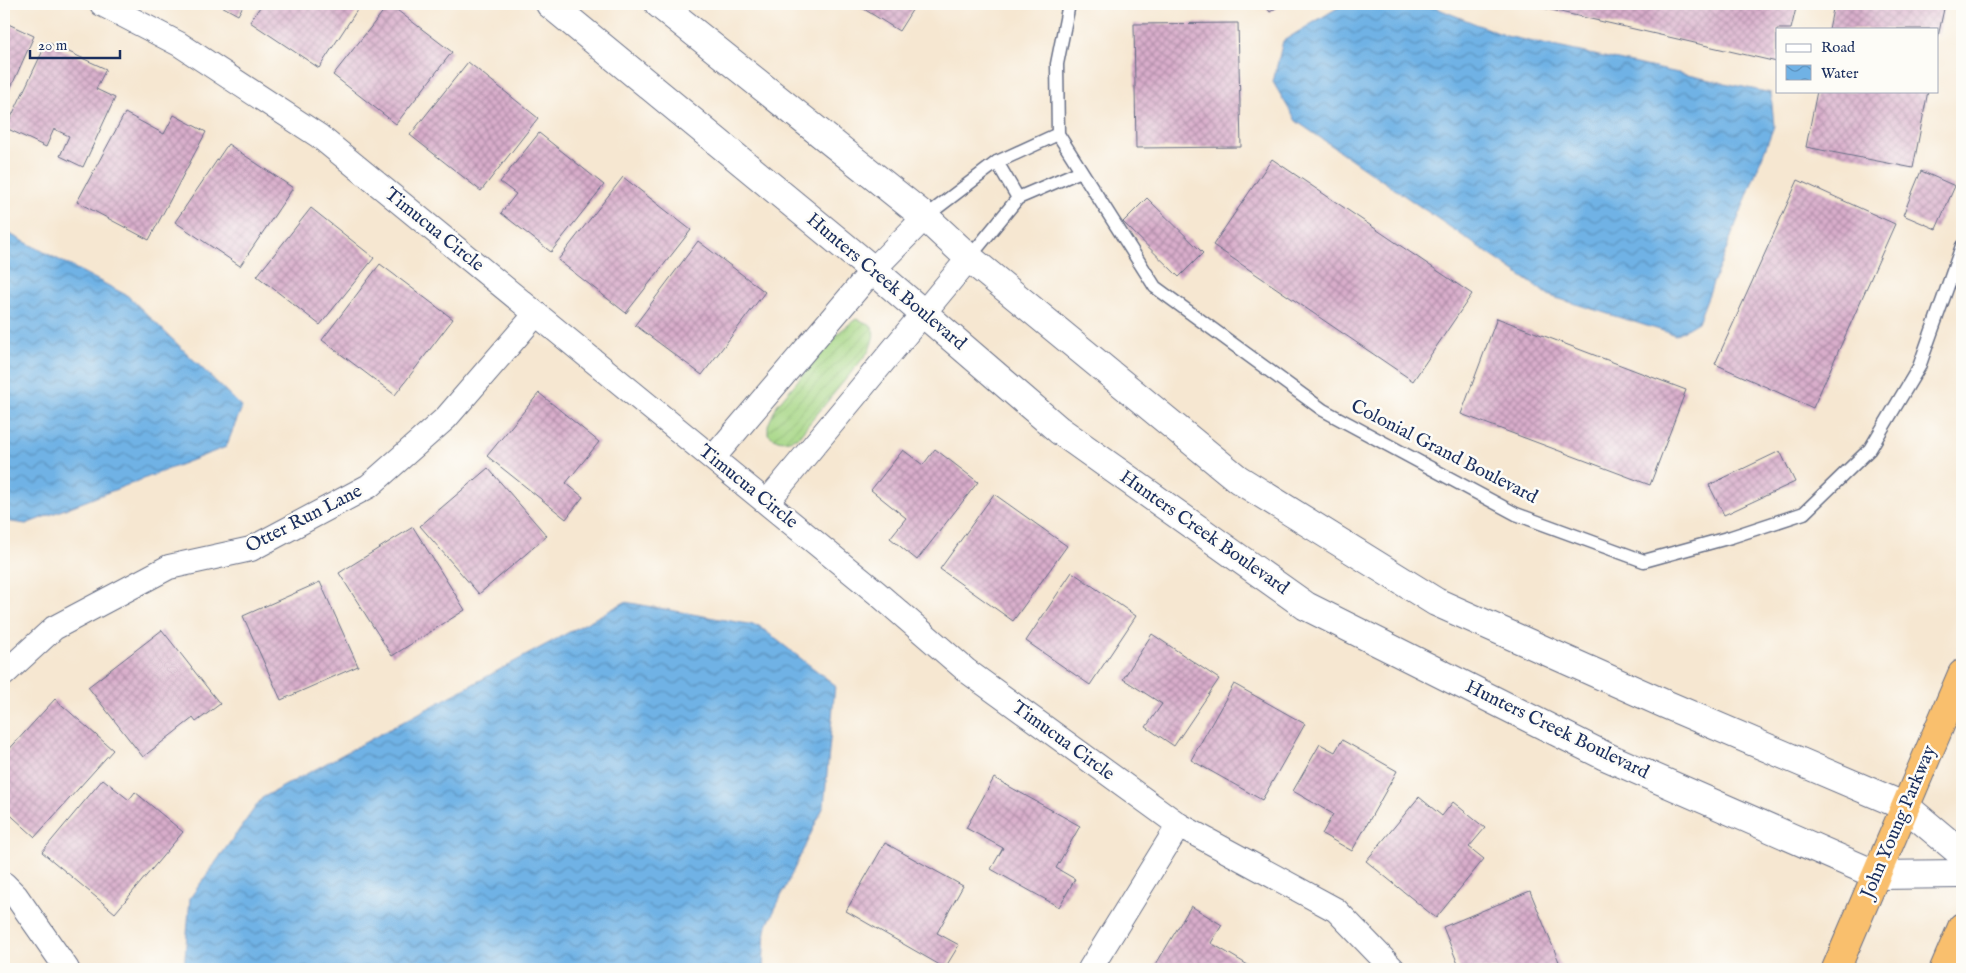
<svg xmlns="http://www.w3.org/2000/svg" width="1966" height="973" font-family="'IM FELL English',serif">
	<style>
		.garden { fill: url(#garden-furrows); stroke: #608271 }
		.water { fill: url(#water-waves); stroke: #4670a2 }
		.building { fill: url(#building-cross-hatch) }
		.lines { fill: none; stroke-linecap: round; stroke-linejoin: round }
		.service-casing { stroke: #686f86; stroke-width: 15 }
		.minor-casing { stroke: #686f86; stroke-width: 26 }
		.tertiary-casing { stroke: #686f86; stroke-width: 30 }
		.trunk-casing { stroke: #686f86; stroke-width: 30 }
		.service { stroke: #fff; stroke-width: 12 }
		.minor { stroke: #fff; stroke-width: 24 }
		.tertiary { stroke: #fff; stroke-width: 28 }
		.trunk { stroke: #f9bf6d; stroke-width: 28 }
		.labels { text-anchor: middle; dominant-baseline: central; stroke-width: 5; stroke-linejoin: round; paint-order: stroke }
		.street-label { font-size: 19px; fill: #1b2f5e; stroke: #fdfcf7 }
	</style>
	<defs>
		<pattern id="garden-furrows" width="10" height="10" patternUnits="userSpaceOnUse" patternTransform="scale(1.25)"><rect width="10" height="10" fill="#a5d684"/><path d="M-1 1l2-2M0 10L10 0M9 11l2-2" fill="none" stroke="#8db874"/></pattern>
		<pattern id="water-waves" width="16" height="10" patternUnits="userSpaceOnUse" patternTransform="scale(1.25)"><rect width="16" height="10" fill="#70b2e5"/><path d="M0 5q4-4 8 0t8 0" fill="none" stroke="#5b91bd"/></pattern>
		<pattern id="building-cross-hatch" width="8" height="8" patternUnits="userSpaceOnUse" patternTransform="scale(1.25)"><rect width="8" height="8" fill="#d9adcb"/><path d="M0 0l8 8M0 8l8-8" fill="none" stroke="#af8da8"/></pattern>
	</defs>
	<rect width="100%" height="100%" fill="#fdfcf7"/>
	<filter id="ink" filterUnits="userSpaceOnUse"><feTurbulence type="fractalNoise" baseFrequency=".02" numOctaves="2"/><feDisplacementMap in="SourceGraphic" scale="10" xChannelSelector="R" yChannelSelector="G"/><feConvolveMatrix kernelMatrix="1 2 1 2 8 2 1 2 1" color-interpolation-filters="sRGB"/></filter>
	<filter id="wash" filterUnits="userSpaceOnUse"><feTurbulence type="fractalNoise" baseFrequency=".0096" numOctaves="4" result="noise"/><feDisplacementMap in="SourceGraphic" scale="20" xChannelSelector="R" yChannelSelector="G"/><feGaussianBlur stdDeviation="1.12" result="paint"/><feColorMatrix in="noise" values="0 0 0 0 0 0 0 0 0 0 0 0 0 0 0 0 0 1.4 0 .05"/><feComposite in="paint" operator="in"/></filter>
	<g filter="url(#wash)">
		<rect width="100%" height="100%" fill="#f6e7d1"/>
		<!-- garden -->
		<path class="garden" d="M856,319C878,326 876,331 869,351L798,437C785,442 779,443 768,434V425L777,405L839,332Z"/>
		<!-- water -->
		<g class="water">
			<polygon points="1344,4 1433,4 1441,10 1506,36 1771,93 1774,126 1698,322 1676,335 1550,296 1296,121 1273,82 1283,41"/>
			<polygon points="4,231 128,296 242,407 226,447 26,524 4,521"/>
			<polygon points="625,602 759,626 835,685 824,806 765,930 763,969 184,969 190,898 262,798"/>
		</g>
		<g id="blocks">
			<!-- building -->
			<g class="building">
				<polygon points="218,4 244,4 238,15"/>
				<polygon points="262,4 361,4 319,68 250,22"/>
				<polygon points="389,4 452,52 396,124 333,75"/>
				<polygon points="856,4 916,4 899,31"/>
				<polygon points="1264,4 1282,4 1270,12"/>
				<polygon points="1544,4 1797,4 1791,29 1777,29 1777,62 1543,8"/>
				<polygon points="1834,4 1945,4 1938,37 1937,29 1829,29"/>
				<polygon points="4,22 34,36 4,103"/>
				<polygon points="1238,23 1241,147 1136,148 1134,24"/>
				<polygon points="47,42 106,69 96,89 115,98 83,167 60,156 69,136 54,129 46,147 6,128"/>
				<polygon points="468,62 538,118 481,191 410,135"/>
				<polygon points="1817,91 1928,91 1913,168 1806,147"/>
				<polygon points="125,113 164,134 174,115 206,132 149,240 77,202"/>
				<polygon points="539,133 604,185 551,252 501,213 516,194 500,182"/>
				<polygon points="228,144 293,188 240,266 175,222"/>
				<polygon points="1272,159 1472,294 1413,381 1213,245"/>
				<polygon points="1921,171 1955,186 1936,229 1903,215"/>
				<polygon points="623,177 691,230 626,313 558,260"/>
				<polygon points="1798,180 1895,224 1813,408 1715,364"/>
				<polygon points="1147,198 1203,253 1179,277 1123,222"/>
				<polygon points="311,208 374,258 320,325 257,276"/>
				<polygon points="698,241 765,292 702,375 635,325"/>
				<polygon points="380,264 453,319 395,395 322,340"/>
				<polygon points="1497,318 1686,390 1650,485 1461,414"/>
				<polygon points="539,393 599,442 566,483 583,497 566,519 487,456"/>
				<polygon points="935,449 978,482 917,560 890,538 906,518 871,490 903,450 923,465"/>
				<polygon points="1780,451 1795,482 1724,515 1709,485"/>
				<polygon points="488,468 547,536 479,594 420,526"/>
				<polygon points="994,494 1067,546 1013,621 940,569"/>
				<polygon points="413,527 465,610 392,656 339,573"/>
				<polygon points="1072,572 1136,616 1090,685 1026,641"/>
				<polygon points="320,582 358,666 281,700 243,616"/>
				<polygon points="162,630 220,704 196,722 193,718 143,757 88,687"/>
				<polygon points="1152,634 1219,679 1174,746 1146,727 1162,704 1123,679"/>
				<polygon points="1234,684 1305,724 1262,800 1191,760"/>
				<polygon points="55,699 113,750 35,837 4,809 4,755"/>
				<polygon points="1342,740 1397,771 1352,851 1322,834 1333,814 1293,791 1320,744 1335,752"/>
				<polygon points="994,778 1080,826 1056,868 1075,879 1059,907 991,869 1003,848 966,828"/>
				<polygon points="103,779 129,800 135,792 183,832 115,913 42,852"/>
				<polygon points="1419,797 1442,816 1453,802 1485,828 1469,847 1484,859 1436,918 1366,861"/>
				<polygon points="885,843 963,886 937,933 959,945 945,968 846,911"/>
				<polygon points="1530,891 1562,969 1460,969 1443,927"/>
				<polygon points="1191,906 1222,925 1211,943 1253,968 1253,969 1153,969"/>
			</g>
		</g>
	</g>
	<g filter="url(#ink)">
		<use href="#blocks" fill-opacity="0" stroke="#686f86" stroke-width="1"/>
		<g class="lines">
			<defs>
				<g id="service">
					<polyline points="1069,4 1057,64 1058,134 1155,287 1323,410 1516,514 1644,561 1731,537 1804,513 1870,449 1919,367 1962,246"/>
					<polyline points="997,162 1018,198"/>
					<polyline points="925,217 997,162 1058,134"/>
					<polyline points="969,258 1018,198 1081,171"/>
				</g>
				<g id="minor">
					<polyline points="102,4 179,44 319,136 877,593 967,671 1179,825 1336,910 1393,969"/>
					<polyline points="713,458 873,270 925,217"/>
					<polyline points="767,502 969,258"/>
					<polyline points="4,674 54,628 169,567 251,549 369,486 446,418 536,314"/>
					<polyline points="4,884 16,896 67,969"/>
					<polyline points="1090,969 1179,825"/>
				</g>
				<g id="tertiary">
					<polyline points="550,4 873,270 1059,430 1306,606 1605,756 1877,875 1962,874"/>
					<polyline points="659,4 925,217 969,258 1238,479 1436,602 1665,704 1906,807 1962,854"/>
				</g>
				<g id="trunk">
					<polyline points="1836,969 1962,674"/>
					<polyline points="1944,969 1962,927"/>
				</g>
			</defs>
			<!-- service casing -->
			<use href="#service" class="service-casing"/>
			<!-- minor casing -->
			<use href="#minor" class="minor-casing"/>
			<!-- tertiary casing -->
			<use href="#tertiary" class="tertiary-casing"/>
			<!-- trunk casing -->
			<use href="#trunk" class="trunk-casing"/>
			<!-- service -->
			<use href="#service" class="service"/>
			<!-- minor -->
			<use href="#minor" class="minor"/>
			<!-- tertiary -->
			<use href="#tertiary" class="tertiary"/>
			<!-- trunk -->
			<use href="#trunk" class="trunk"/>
		</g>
	</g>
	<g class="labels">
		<!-- street labels -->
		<g class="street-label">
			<text transform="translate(434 230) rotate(39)">Timucua Circle</text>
			<text transform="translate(886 282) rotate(40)">Hunters Creek Boulevard</text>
			<text transform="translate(1444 452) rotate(27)">Colonial Grand Boulevard</text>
			<text transform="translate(748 487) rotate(39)">Timucua Circle</text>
			<text transform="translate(304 519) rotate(-27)">Otter Run Lane</text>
			<text transform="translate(1204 533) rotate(35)">Hunters Creek Boulevard</text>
			<text transform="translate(1557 730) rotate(26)">Hunters Creek Boulevard</text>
			<text transform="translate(1063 741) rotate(36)">Timucua Circle</text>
			<text transform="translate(1899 822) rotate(-67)">John Young Parkway</text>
		</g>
	</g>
	<!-- margin -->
	<rect width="1966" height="973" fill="none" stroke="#fdfcf7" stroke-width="20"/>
	<!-- legend -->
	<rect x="1776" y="28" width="162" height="65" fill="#fdfcf7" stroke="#a3aaba"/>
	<rect x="1786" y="44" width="25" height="8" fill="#ffffff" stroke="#a3aaba"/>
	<text x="1821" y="52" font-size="15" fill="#1b2f5e">Road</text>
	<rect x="1786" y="65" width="25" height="15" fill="url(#water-waves)" stroke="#a3aaba"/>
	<text x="1821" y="78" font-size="15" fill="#1b2f5e">Water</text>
	<!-- scale -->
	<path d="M30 50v8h90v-8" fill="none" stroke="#1b2f5e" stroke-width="2.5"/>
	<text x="38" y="50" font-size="15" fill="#1b2f5e" stroke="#fdfcf7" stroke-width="4" paint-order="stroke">20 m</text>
</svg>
